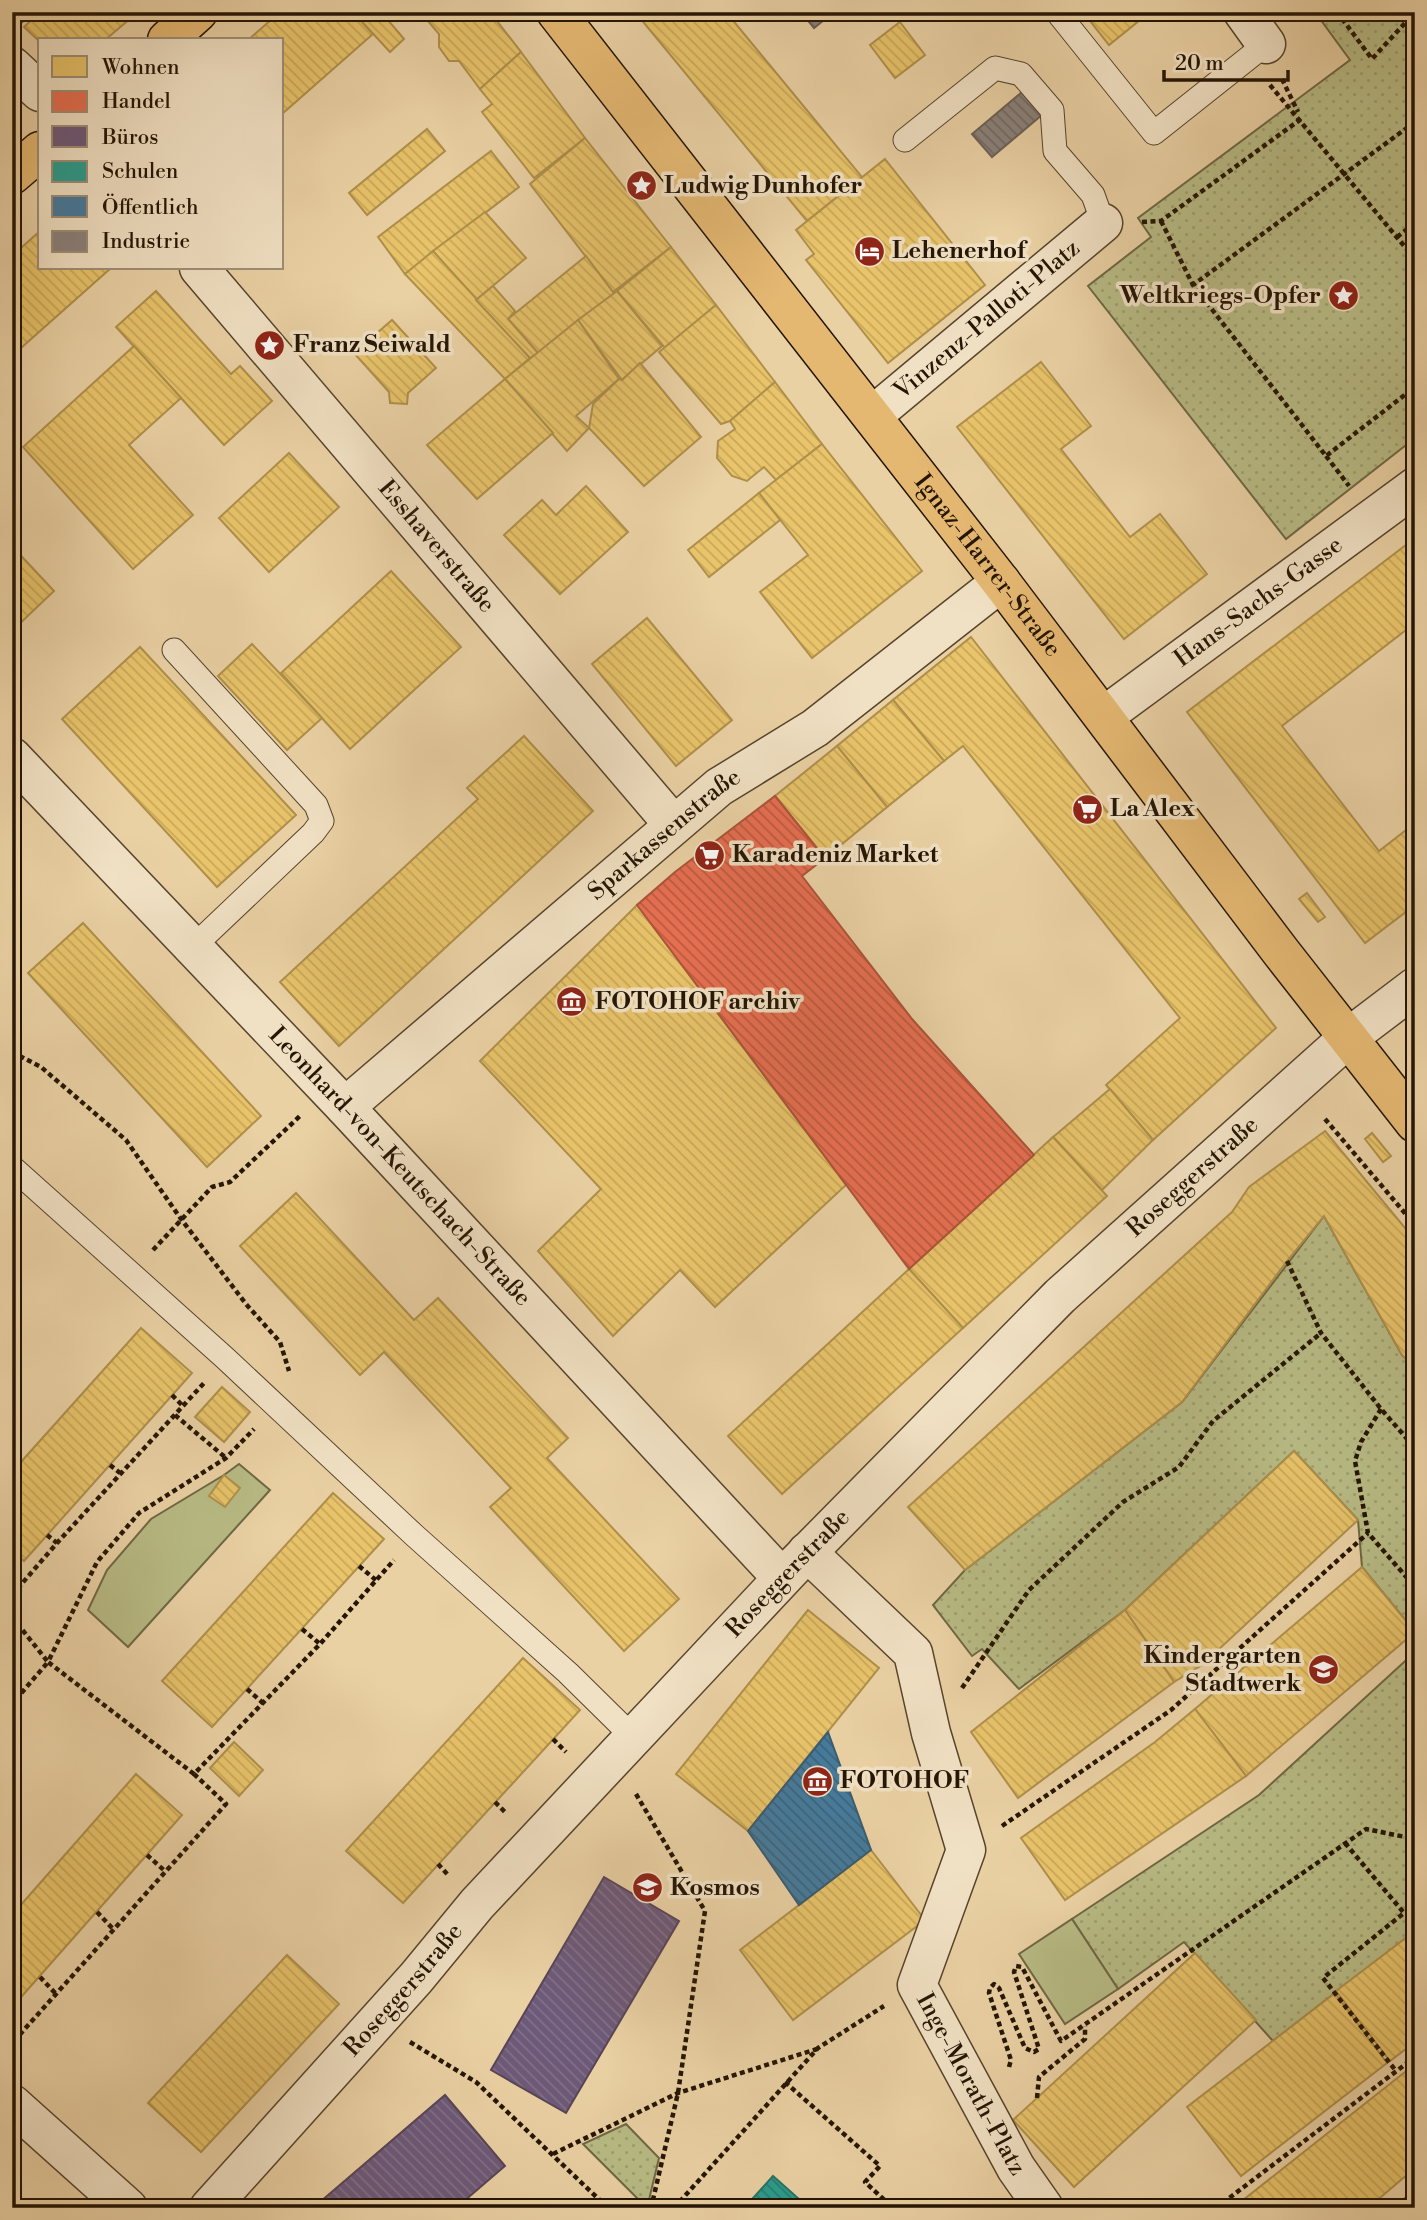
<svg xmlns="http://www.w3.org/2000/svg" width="1427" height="2220" font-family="'Libre Bodoni',serif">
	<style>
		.grass { fill: url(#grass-dots); stroke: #6e6844; stroke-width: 2 }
		.garden { fill: #b8bb85; stroke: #6e6844; stroke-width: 2 }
		.homes { fill: url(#homes-back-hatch); stroke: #ae904b; stroke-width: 2 }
		.shops { fill: url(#shops-back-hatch); stroke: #ac543a; stroke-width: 2 }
		.offices { fill: url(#offices-back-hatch); stroke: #574557; stroke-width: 2 }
		.schools { fill: url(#schools-back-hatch); stroke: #287465; stroke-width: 2 }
		.public { fill: url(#public-back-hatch); stroke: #3b5c6f; stroke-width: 2 }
		.industry { fill: url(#industry-back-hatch); stroke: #6b6158; stroke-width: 2 }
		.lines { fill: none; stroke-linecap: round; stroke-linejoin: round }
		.service-casing { stroke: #56442c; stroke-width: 25 }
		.minor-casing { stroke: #56442c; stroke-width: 41 }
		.primary-casing { stroke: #241504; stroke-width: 41 }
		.path { stroke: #241504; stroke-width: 4.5; stroke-dasharray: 5 3.5; stroke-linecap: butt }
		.service { stroke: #f1e1c4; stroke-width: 23 }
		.minor { stroke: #f1e1c4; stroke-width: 38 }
		.primary { stroke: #e5b872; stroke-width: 38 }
		.labels { text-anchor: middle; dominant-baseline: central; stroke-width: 7; stroke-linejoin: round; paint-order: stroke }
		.poi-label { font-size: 24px; font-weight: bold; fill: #241504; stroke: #f1e1c4; text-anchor: start }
		.street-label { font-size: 24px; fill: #241504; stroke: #f1e1c4 }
	</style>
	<defs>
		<pattern id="grass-dots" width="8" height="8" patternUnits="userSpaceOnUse" patternTransform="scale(1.75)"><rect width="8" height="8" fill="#b8bb85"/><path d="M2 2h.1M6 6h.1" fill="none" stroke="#9ea071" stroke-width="1.8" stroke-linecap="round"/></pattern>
		<pattern id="homes-back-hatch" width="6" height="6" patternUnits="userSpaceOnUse" patternTransform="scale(1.75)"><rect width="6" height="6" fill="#e9c46a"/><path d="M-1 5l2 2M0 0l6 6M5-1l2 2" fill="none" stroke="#c8a85a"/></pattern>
		<pattern id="shops-back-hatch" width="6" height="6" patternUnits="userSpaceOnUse" patternTransform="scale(1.75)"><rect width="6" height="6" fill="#e76f51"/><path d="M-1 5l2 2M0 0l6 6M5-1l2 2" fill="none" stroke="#bb5a41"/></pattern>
		<pattern id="offices-back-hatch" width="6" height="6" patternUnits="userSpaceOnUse" patternTransform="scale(1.75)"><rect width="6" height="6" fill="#6d597a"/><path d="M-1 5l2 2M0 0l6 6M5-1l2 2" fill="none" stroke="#817188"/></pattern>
		<pattern id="schools-back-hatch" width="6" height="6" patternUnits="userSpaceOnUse" patternTransform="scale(1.75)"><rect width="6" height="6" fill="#2a9d8f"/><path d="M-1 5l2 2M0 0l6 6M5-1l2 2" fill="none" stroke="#247f73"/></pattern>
		<pattern id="public-back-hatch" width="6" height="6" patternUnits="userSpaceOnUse" patternTransform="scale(1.75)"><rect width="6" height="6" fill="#457b9d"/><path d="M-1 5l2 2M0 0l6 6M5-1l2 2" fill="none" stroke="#39647e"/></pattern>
		<pattern id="industry-back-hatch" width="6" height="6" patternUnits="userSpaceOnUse" patternTransform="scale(1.75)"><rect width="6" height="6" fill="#8a817c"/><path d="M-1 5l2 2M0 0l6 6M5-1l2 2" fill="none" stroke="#716863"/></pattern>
	</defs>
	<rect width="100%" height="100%" fill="#ead1a4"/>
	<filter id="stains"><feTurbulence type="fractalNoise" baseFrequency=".00286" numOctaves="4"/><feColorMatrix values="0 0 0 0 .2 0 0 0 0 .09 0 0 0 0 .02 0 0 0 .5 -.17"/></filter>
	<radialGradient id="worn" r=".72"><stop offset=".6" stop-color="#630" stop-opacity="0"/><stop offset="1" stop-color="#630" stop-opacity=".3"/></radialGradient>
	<!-- grass -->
	<g class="grass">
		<polygon points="1315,12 1415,12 1415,438 1286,539 1088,286 1151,237 1138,218 1350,60"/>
		<polygon points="1324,1216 1402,1355 1415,1367 1415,1632 1362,1567 1358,1520 1294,1451 1125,1610 1019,1689 982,1649 972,1656 933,1605 965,1570 1182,1402"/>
		<polygon points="1415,1652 1415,1931 1273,2041 1184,1942 1118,1989 1072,1919 1259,1795"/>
		<polygon points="626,2124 659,2158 647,2208 583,2144"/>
	</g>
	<!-- garden -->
	<g class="garden">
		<polygon points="239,1464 270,1490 128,1647 88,1610 107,1570 151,1519 224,1475"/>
		<polygon points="1072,1919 1118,1989 1065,2024 1019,1954"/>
	</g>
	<!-- homes -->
	<g class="homes">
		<polygon points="40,12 138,12 105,40 40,40 40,42 24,27"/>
		<polygon points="280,12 353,12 373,34 282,114 282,40 248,40"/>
		<polygon points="353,12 406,12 397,21 392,15 387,19 404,39 390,52"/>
		<polygon points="438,12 490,12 521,52 480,89 459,61 449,61 439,47 439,34 428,21"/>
		<polygon points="635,12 726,12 862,177 807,221"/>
		<polygon points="1083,12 1150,12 1109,45"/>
		<polygon points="900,22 925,55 895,78 870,45"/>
		<polygon points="521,52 585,138 534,178 482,112 492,104 480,89"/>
		<polygon points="427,129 445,151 367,215 349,193"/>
		<polygon points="585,138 671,247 613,292 530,184"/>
		<polygon points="491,151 519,187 405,274 378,237"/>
		<polygon points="885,159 985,285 888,363 806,260 814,254 796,230"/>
		<polygon points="485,212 526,258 476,300 433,251"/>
		<polygon points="40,231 40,268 111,268 12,356 12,256"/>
		<polygon points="671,247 716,305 665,348 617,291"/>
		<polygon points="433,251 530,358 505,379 405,274"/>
		<polygon points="586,256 613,292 617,291 538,353 508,319"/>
		<polygon points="493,286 515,311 508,319 538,353 530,358 476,300"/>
		<polygon points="156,291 231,374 240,366 272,401 224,445 116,327"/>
		<polygon points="617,291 662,346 622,380 578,320"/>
		<polygon points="716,305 775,382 730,421 721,424 659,352"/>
		<polygon points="392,320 436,368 408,393 407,404 390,403 389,392 354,353"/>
		<polygon points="578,320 619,379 576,416 589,428 567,451 505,379"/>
		<polygon points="134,346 181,398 129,445 193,515 133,569 23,447"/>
		<polygon points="1041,362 1091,426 1061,449 1130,537 1160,514 1207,574 1124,639 957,427"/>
		<polygon points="640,363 701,437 644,486 589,428 593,404 619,379 622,380"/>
		<polygon points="505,379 553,433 477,499 427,445"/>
		<polygon points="775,382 822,444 776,480 764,467 747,481 732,476 717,458 718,441 735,429 730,421"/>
		<polygon points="822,444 922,571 812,658 760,592 808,555 759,493"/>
		<polygon points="289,453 339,507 269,572 219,518"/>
		<polygon points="586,486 628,532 560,594 504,535 542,500 556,515"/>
		<polygon points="759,493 780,520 709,577 688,550"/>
		<polygon points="1415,538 1415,623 1282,726 1379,851 1415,823 1415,905 1365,943 1187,712"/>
		<polygon points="12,546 54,591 12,631"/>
		<polygon points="391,571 461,647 350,749 281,673"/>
		<polygon points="647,618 732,720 676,766 592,664"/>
		<polygon points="971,637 1276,1028 1153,1140 1106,1085 1180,1018 963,746 944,761 893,700"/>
		<polygon points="252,644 322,718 287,750 218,676"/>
		<polygon points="140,647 296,815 217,887 62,719"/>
		<polygon points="893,700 944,761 887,807 837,746"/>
		<polygon points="524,736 593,811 339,1046 280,982 478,799 467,788"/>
		<polygon points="837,746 887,807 825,858 775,796"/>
		<polygon points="1307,893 1325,917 1318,922 1299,899"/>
		<polygon points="637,905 846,1185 715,1307 680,1270 613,1336 538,1251 601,1189 480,1061"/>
		<polygon points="83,923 261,1116 207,1167 28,973"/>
		<polygon points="1110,1089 1153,1140 1102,1190 1053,1137"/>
		<polygon points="1325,1131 1415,1240 1415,1367 1402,1355 1324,1216 1287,1261 1182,1402 965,1570 908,1507 1232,1212 1249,1187"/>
		<polygon points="1372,1133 1391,1156 1383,1162 1365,1139"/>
		<polygon points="1053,1137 1107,1196 963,1328 909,1269"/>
		<polygon points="296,1193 414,1320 438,1298 568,1438 547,1458 679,1599 624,1651 490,1507 511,1488 384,1352 360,1375 240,1246"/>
		<polygon points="909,1269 963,1328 782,1494 728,1436"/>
		<polygon points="141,1328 192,1373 24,1561 12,1551 12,1472"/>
		<polygon points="222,1387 250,1412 224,1442 195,1417"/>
		<polygon points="1294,1451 1358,1520 1202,1665 1174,1682 1125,1610"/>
		<polygon points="224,1475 240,1488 225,1507 209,1496"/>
		<polygon points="333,1493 384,1539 212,1727 162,1681"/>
		<polygon points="1362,1567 1415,1632 1246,1776 1195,1709"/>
		<polygon points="808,1610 879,1668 748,1831 676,1774"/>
		<polygon points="1125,1610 1174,1682 1018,1798 971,1732"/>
		<polygon points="523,1658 580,1710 403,1903 346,1851"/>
		<polygon points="1195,1709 1246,1776 1065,1900 1021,1838 1155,1742"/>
		<polygon points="234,1742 263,1770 239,1796 210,1768"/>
		<polygon points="136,1774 182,1815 15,2004 12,2001 12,1915"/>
		<polygon points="871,1850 925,1920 793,2020 740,1950"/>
		<polygon points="1415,1931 1415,2042 1390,2061 1336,1991"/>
		<polygon points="1195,1953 1256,2020 1074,2187 1013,2120"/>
		<polygon points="287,1955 339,2004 201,2152 148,2103"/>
		<polygon points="1335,1993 1387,2063 1241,2176 1187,2107"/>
		<polygon points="1415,2064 1415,2168 1368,2208 1233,2208"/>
	</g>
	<!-- shops -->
	<polygon class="shops" points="775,796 825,858 802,876 912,1019 1034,1155 909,1269 637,905 675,872"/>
	<!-- offices -->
	<g class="offices">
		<polygon points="604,1877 679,1921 566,2113 491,2070"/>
		<polygon points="445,2095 505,2166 456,2208 313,2208"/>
	</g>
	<!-- schools -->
	<polygon class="schools" points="773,2176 809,2208 744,2208"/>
	<!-- public -->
	<polygon class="public" points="828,1732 871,1850 799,1905 748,1831"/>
	<!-- industry -->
	<g class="industry">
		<polygon points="801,12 834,12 814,28"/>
		<polygon points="1022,92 1042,115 992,157 972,134"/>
	</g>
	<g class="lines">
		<defs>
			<g id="service">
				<polyline points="1057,12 1154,133 1266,44"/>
				<polyline points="12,16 16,12"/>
				<polyline points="905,140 995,68 1021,74 1052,110 1055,151 1093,195 1103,223"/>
				<polyline points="174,650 316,805 322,821 313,833 193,947"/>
				<polyline points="12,1167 225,1358 414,1535 568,1673 633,1737"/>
			</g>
			<g id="minor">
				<polyline points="1243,12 1266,44"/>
				<polyline points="12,66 40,92"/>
				<path id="s1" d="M199,268L673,824"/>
				<path id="s2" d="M872,416L1103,223"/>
				<path id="s3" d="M1104,716L1415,487"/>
				<path id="s4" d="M12,757L345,1107L782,1578"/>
				<path id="s5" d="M345,1107L719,787L815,728L1001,582"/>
				<path id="s6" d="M807,1552L913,1653L931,1733L966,1850L917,1985L1016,2168L1044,2208"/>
				<polyline points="12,2104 128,2208"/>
				<path id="s7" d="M209,2208L416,1978L477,1904L796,1564L1060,1296L1349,1037L1415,987"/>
			</g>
			<g id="primary">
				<path id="s8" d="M556,12L1001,582L1281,952L1415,1123"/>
				<polyline points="167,40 198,12"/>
				<polyline points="12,175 40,151"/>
			</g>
		</defs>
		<!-- service casing -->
		<use href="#service" class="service-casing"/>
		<!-- minor casing -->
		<use href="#minor" class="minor-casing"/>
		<!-- primary casing -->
		<use href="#primary" class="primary-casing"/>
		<!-- path -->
		<g class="path">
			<polyline points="1337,12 1372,59 1406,22 1409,12"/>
			<polyline points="1282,79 1298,112"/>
			<polyline points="1270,85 1415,259"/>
			<polyline points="1415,122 1193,285 1326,456 1415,387"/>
			<polyline points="1161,221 1193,285"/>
			<polyline points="1142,222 1161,221 1301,119"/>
			<polyline points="1397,237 1415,223"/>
			<polyline points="1326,456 1349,486"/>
			<polyline points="12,1052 41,1067 126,1140 181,1219 246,1304 280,1342 289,1371"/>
			<polyline points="1325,1119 1415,1225"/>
			<polyline points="153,1250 212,1187 230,1182 300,1116"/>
			<polyline points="1287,1261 1321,1333 1381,1409 1415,1448"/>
			<polyline points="172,1395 183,1406"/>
			<polyline points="1381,1409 1361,1442 1355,1461 1368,1533 1415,1587"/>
			<polyline points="175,1415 226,1458"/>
			<polyline points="110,1465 120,1473"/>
			<polyline points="47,1535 57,1543"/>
			<polyline points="359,1566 377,1581"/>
			<polyline points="12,1595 57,1543 204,1383"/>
			<polyline points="12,1617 48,1662 12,1704"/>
			<polyline points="302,1629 320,1644"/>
			<polyline points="962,1688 1029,1590 1123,1502 1179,1467 1213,1421 1321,1333"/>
			<polyline points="247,1689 264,1704"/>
			<polyline points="553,1739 566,1752"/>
			<polyline points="194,1774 48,1662 97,1562 139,1513 226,1458 254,1429"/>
			<polyline points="636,1794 705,1911 678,2093 651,2208"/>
			<polyline points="495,1802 507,1814"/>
			<polyline points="1002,1826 1171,1710 1368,1533"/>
			<polyline points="1345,1843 1404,1913 1323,1978 1396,2071"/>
			<polyline points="147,1855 166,1872"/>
			<polyline points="438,1864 449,1876"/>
			<polyline points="97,1912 114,1930"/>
			<polyline points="40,1977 56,1994"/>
			<polyline points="14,2041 226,1804 194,1774 320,1644 394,1560"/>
			<polyline points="410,2042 476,2082 608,2208"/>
			<polyline points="1009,2067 1011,2060 989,1993 990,1988 994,1984 999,1988 1025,2048 1034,2052 1039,2049 1014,1972 1016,1966 1022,1967 1061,2041 1366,1829 1415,1839"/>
			<polyline points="785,2082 880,2166 865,2182 893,2208"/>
			<polyline points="1037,2098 1039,2077 1085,2039 1085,2026"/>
			<polyline points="553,2154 678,2093 817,2049"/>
			<polyline points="674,2208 818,2048 884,2006"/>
			<polyline points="1216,2208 1415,2057"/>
			<polyline points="1396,2208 1415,2191"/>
		</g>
		<!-- service -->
		<use href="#service" class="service"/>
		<!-- minor -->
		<use href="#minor" class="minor"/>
		<!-- primary -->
		<use href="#primary" class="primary"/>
	</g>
	<!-- icons -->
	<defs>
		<symbol id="sight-disc" viewBox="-11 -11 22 22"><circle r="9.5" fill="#8f2418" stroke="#f1e1c4"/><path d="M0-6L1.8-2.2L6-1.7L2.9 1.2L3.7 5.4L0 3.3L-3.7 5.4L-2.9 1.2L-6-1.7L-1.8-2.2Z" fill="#fff"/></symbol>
		<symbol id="hotel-disc" viewBox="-11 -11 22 22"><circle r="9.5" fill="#8f2418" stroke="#f1e1c4"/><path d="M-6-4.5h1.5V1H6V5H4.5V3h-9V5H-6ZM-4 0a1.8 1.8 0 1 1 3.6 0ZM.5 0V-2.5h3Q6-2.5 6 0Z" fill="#fff"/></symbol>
		<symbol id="supermarket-disc" viewBox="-11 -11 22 22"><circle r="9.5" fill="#8f2418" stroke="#f1e1c4"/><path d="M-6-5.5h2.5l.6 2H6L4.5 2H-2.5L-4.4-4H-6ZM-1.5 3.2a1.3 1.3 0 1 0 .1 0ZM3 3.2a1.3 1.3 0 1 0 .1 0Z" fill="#fff"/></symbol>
		<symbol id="museum-disc" viewBox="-11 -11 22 22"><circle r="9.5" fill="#8f2418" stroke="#f1e1c4"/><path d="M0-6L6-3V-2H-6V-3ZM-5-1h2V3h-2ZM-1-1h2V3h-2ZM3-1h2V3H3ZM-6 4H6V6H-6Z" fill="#fff"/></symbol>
		<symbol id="school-disc" viewBox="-11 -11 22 22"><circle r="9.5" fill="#8f2418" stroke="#f1e1c4"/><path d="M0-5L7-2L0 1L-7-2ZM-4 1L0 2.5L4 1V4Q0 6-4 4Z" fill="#fff"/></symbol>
	</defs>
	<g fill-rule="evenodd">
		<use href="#sight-disc" x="624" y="168" width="35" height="35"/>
		<use href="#hotel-disc" x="852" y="234" width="35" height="35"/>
		<use href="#sight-disc" x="1326" y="278" width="35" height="35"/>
		<use href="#sight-disc" x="252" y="328" width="35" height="35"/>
		<use href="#supermarket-disc" x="1070" y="792" width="35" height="35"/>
		<use href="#supermarket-disc" x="692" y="838" width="35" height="35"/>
		<use href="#museum-disc" x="554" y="984" width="35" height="35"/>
		<use href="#school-disc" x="1306" y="1652" width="35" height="35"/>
		<use href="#museum-disc" x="800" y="1764" width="35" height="35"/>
		<use href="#school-disc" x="630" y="1870" width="35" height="35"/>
	</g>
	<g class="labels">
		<!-- poi labels -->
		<g class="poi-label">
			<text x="664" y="186">Ludwig Dunhofer</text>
			<text x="892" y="251">Lehenerhof</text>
			<text x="1321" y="296" text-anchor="end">Weltkriegs-Opfer</text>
			<text x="293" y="345">Franz Seiwald</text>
			<text x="1110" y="809">La Alex</text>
			<text x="732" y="855">Karadeniz Market</text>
			<text x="595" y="1002">FOTOHOF archiv</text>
			<text x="1301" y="1656" text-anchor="end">Kindergarten<tspan x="1301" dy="28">Stadtwerk</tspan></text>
			<text x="840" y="1781">FOTOHOF</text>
			<text x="670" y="1888">Kosmos</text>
		</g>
		<!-- street labels -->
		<g class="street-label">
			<text stroke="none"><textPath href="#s2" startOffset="150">Vinzenz-Palloti-Platz</textPath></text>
			<text stroke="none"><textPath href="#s1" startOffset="366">Esshaverstraße</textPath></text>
			<text stroke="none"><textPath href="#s8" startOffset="702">Ignaz-Harrer-Straße</textPath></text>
			<text stroke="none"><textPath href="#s3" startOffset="192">Hans-Sachs-Gasse</textPath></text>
			<text stroke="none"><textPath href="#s5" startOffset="420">Sparkassenstraße</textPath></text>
			<text stroke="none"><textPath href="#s4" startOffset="564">Leonhard-von-Keutschach-Straße</textPath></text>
			<text stroke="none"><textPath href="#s7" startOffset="1426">Roseggerstraße</textPath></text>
			<text stroke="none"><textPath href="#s7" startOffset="859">Roseggerstraße</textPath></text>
			<text stroke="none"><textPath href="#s7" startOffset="292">Roseggerstraße</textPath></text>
			<text stroke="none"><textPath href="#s6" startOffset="607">Inge-Morath-Platz</textPath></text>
		</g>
	</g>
	<!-- margin -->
	<rect width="1427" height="2220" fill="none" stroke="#ead1a4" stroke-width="42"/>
	<rect x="14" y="14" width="1399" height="2192" fill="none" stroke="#241504" stroke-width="3.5"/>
	<rect x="21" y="21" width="1385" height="2178" fill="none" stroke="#241504" stroke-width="2"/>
	<!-- legend -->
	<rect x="38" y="38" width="245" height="231" fill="#f1e1c4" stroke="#9f8f77" stroke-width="2"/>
	<rect x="52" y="56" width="35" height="21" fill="#e9c46a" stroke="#9f8f77" stroke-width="2"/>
	<text x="102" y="74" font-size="21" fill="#241504">Wohnen</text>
	<rect x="52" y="91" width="35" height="21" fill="#e76f51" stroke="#9f8f77" stroke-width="2"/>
	<text x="102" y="108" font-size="21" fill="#241504">Handel</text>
	<rect x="52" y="126" width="35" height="21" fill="#6d597a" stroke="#9f8f77" stroke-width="2"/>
	<text x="102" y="144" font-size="21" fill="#241504">Büros</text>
	<rect x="52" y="161" width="35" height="21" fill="#2a9d8f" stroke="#9f8f77" stroke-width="2"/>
	<text x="102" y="178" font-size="21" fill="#241504">Schulen</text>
	<rect x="52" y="196" width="35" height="21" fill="#457b9d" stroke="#9f8f77" stroke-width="2"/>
	<text x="102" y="214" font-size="21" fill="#241504">Öffentlich</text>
	<rect x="52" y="231" width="35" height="21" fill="#8a817c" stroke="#9f8f77" stroke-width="2"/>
	<text x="102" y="248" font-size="21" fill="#241504">Industrie</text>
	<!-- scale -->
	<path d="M1164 70v10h124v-10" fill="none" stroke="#241504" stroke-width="3.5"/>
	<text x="1175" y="70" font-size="21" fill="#241504" stroke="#f1e1c4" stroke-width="5" paint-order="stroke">20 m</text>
	<rect width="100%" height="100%" filter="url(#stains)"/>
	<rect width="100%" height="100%" fill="url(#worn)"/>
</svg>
